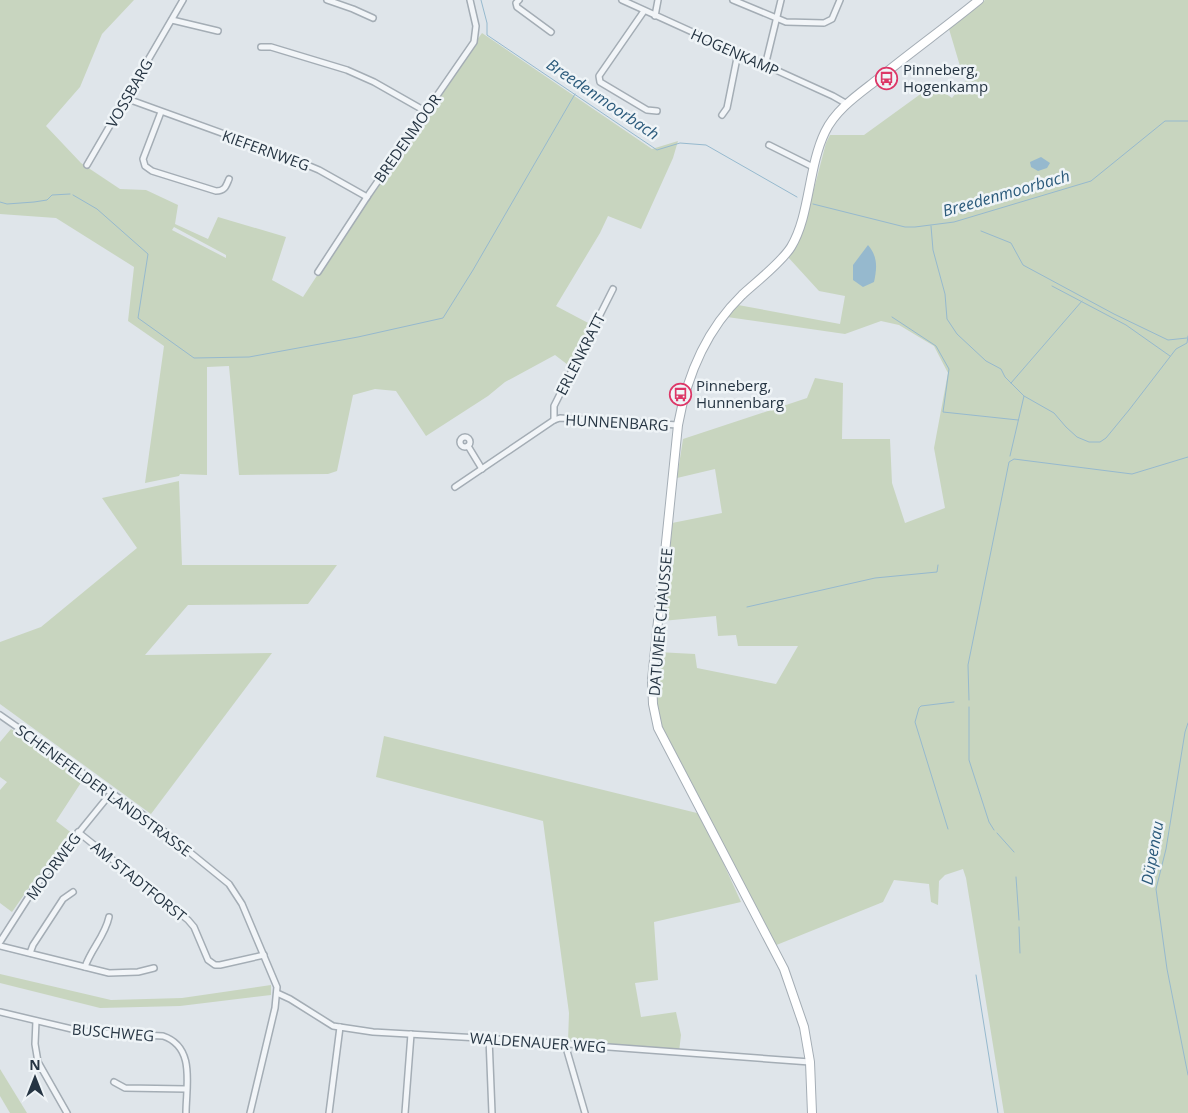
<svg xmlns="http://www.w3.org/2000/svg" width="1188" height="1113" font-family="'Open Sans',sans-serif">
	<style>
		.green { fill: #c8d5bf; fill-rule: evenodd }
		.water { fill: #96b9ce }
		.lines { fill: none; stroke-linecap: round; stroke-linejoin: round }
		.stream { stroke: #96b9ce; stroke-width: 1 }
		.street-casing { stroke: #a4adb5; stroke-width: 8 }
		.secondary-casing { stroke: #a4adb5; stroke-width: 10 }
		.street { stroke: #f2f5f8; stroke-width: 5 }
		.secondary { stroke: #fff; stroke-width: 8 }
		.labels { text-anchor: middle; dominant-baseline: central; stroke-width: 5; stroke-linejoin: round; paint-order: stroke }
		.street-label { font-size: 15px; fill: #263543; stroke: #eff4f7 }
		.poi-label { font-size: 15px; fill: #263543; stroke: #eff4f7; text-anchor: start }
		.water-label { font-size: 16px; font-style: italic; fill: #2c5b7c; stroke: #eff4f7 }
	</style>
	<rect width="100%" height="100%" fill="#dfe5ea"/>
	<!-- green -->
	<g class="green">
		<path d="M0,0H134L102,34L80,87L46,126L81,163L120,189L146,190L178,205L175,224L208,239L218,217L286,237L272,280L303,297L388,167L482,33L652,149L678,141L673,158L641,229L608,216L600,233L556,306L592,325L568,365L555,355L505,382L488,396L426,436L396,391L375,389L353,395L337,471L328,474L239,475L229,366L207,367V475L180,474L179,476L145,483L164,346L128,321L134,267L56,218L0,214ZM174,227L226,255V258L172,230Z"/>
		<polygon points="985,0 1188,0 1188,1113 1004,1113 966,878 963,869 945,875 939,881 938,905 931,902 929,884 894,880 883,902 774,946 659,728 653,679 657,652 695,654 697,668 776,684 798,646 738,646 736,635 718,636 716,616 662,621 672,523 722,513 715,469 677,478 683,439 807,398 815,378 843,383 842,439 890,439 892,483 905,523 945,508 934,448 948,373 934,346 899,325 881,321 845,334 727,317 738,305 840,324 845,296 819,291 787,256 794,249 803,231 826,143 830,135 864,135 933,85 952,98 971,74 960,66 949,29"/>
		<polygon points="179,481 182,565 337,565 308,604 188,605 145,655 272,653 151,814 0,704 0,642 41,627 137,548 102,498"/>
		<polygon points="11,729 84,778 56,821 73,834 33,882 12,912 0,903 0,790 7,782 0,777 0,742"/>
		<polygon points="384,736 701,814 741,902 654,922 658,980 635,983 641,1017 676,1012 681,1035 679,1052 568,1042 569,1013 543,821 376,777"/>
		<polygon points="0,974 111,1000 182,998 271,985 271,995 180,1006 100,1008 0,983"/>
		<polygon points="0,1069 27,1113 10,1113 0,1096"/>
	</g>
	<!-- water -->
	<g class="water">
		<polygon points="1041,157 1050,163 1047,168 1038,171 1031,167 1030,162"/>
		<path d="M868,245C878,257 877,268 874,282L863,287L853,280V265Z"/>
	</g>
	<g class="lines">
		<!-- stream -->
		<g class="stream">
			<polyline points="481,0 487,23 487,35 657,150 680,143 706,145 797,197"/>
			<polyline points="73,195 97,209 148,254 138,318 194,358 249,357 358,337 443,318 473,270 575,94"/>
			<polyline points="0,202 7,204 34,202 47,200 52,195 70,194"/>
			<polyline points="813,204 905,227 915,227 954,222 1091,181 1165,121 1188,121"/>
			<polyline points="931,226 933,250 945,294 947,319 957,334 986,361 1001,369 1005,377 1024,396 1010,456"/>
			<polyline points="981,231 1011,243 1023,265 1114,314 1168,340 1187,338"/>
			<polyline points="1052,286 1126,325 1170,356"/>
			<polyline points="892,317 936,346 949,369 943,412 1018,420"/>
			<polyline points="1011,383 1082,301"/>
			<polyline points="1024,396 1054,413 1066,427 1077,437 1089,442 1100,442 1106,438 1129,410 1176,349 1187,343 1188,336"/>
			<polyline points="747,607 875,578 937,572 938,565"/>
			<polyline points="969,700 968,665 1009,462 1014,459 1132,474 1188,457"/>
			<polyline points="969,707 969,760 989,822 994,830"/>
			<polyline points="1188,723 1185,732 1166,849 1156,889 1167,969 1188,1075"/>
			<polyline points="948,829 915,722 919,708 921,706 954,702"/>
			<polyline points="997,833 1014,852"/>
			<polyline points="1016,877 1019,920"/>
			<polyline points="1019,927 1020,953"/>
			<polyline points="976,975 998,1113"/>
		</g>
		<defs>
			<g id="street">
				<polyline points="327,0 353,9 373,18"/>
				<polyline points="519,0 516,3 517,7 551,32"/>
				<polyline points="622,0 833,96 847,104"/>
				<polyline points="733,0 786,22 824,23 832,19 840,0"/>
				<polyline points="644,11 599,76 600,82 647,110 657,111"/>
				<polyline points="655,16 658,0"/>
				<polyline points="172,20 218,31"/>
				<polyline points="261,47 271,47 347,70 374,82 425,111"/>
				<polyline points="765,66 781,0"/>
				<polyline points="125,98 288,157 319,170 367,197"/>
				<path d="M161,112L143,159L145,166L152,171L216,191C225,191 226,186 229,179"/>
				<polyline points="722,115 727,108 738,53"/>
				<polyline points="769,145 813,167"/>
				<polyline points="87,165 183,0"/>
				<polyline points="318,272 369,194 474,42 476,26 470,0"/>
				<polyline points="554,420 554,406 613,289"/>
				<circle cx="465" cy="442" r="5"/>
				<polyline points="468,446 482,469"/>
				<polyline points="455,487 554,420 560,418 678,425"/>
				<polyline points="0,715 149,819 229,884 242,904 277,987 275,1008 250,1113"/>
				<polyline points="78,832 188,920 194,927 208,960 215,965 220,965 264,955"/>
				<polyline points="0,942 37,884 111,793"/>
				<polyline points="0,946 109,973 138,972 154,968"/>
				<polyline points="30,953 33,945 63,899 73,892"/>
				<path d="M85,967C91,949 105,936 109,917"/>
				<polyline points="277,993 290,999 333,1026 373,1032 514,1040 810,1062"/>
				<path d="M0,1012L76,1030L99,1033L163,1036C196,1047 186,1086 186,1113"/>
				<polyline points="36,1021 35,1044 38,1062 67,1113"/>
				<polyline points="489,1038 492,1113"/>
				<polyline points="565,1044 585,1113"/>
				<polyline points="114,1082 125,1088 186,1089"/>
				<polyline points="329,1113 340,1027"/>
				<polyline points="405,1113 411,1034"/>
			</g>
			<path id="secondary" d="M812,1113L810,1062L804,1027L784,969L658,728L653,704L652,680L678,425C687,375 706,330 742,295C756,282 781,263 791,247C810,216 808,167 825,132C836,109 859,94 878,79C911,52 946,27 979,0"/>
		</defs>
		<!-- street casing -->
		<use href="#street" class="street-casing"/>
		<!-- secondary casing -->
		<use href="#secondary" class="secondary-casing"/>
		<!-- street -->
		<use href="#street" class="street"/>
		<!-- secondary -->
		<use href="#secondary" class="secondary"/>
	</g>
	<!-- icons -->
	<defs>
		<symbol id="bus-ring" viewBox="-11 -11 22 22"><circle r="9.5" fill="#eff4f7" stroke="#dd3767" stroke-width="1.5"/><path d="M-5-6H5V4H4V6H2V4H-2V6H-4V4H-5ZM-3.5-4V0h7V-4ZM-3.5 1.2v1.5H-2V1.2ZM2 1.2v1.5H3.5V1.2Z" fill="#dd3767"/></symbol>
	</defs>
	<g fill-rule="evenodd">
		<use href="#bus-ring" x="874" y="66" width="25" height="25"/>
		<use href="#bus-ring" x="668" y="382" width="25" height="25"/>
	</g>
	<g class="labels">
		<!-- street labels -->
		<g class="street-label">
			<text transform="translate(735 52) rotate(24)">HOGENKAMP</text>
			<text transform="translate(129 93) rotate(-60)">VOSSBARG</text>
			<text transform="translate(407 138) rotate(-55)">BREDENMOOR</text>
			<text transform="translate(266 150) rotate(20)">KIEFERNWEG</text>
			<text transform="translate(580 354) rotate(-63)">ERLENKRATT</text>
			<text transform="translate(617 422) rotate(3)">HUNNENBARG</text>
			<text transform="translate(660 622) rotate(-85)">DATUMER CHAUSSEE</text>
			<text transform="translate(104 790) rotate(36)">SCHENEFELDER LANDSTRASSE</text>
			<text transform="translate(53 866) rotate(-53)">MOORWEG</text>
			<text transform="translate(139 881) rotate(39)">AM STADTFORST</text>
			<text transform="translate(113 1032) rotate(5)">BUSCHWEG</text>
			<text transform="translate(538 1042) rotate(4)">WALDENAUER WEG</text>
		</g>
		<!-- poi labels -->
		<g class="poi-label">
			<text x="903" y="69">Pinneberg,<tspan x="903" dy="17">Hogenkamp</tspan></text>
			<text x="696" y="385">Pinneberg,<tspan x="696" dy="17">Hunnenbarg</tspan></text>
		</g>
		<!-- water labels -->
		<g class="water-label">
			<text transform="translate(603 99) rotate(34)">Breedenmoorbach</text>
			<text transform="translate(1006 193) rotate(-16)">Breedenmoorbach</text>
			<text transform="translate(1152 853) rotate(-80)">Düpenau</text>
		</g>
	</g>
	<!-- north arrow -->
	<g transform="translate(35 1078)" stroke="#eff4f7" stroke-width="4" paint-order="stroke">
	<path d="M0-4L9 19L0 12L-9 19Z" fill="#263543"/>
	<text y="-8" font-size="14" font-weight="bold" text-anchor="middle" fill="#263543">N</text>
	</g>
</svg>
